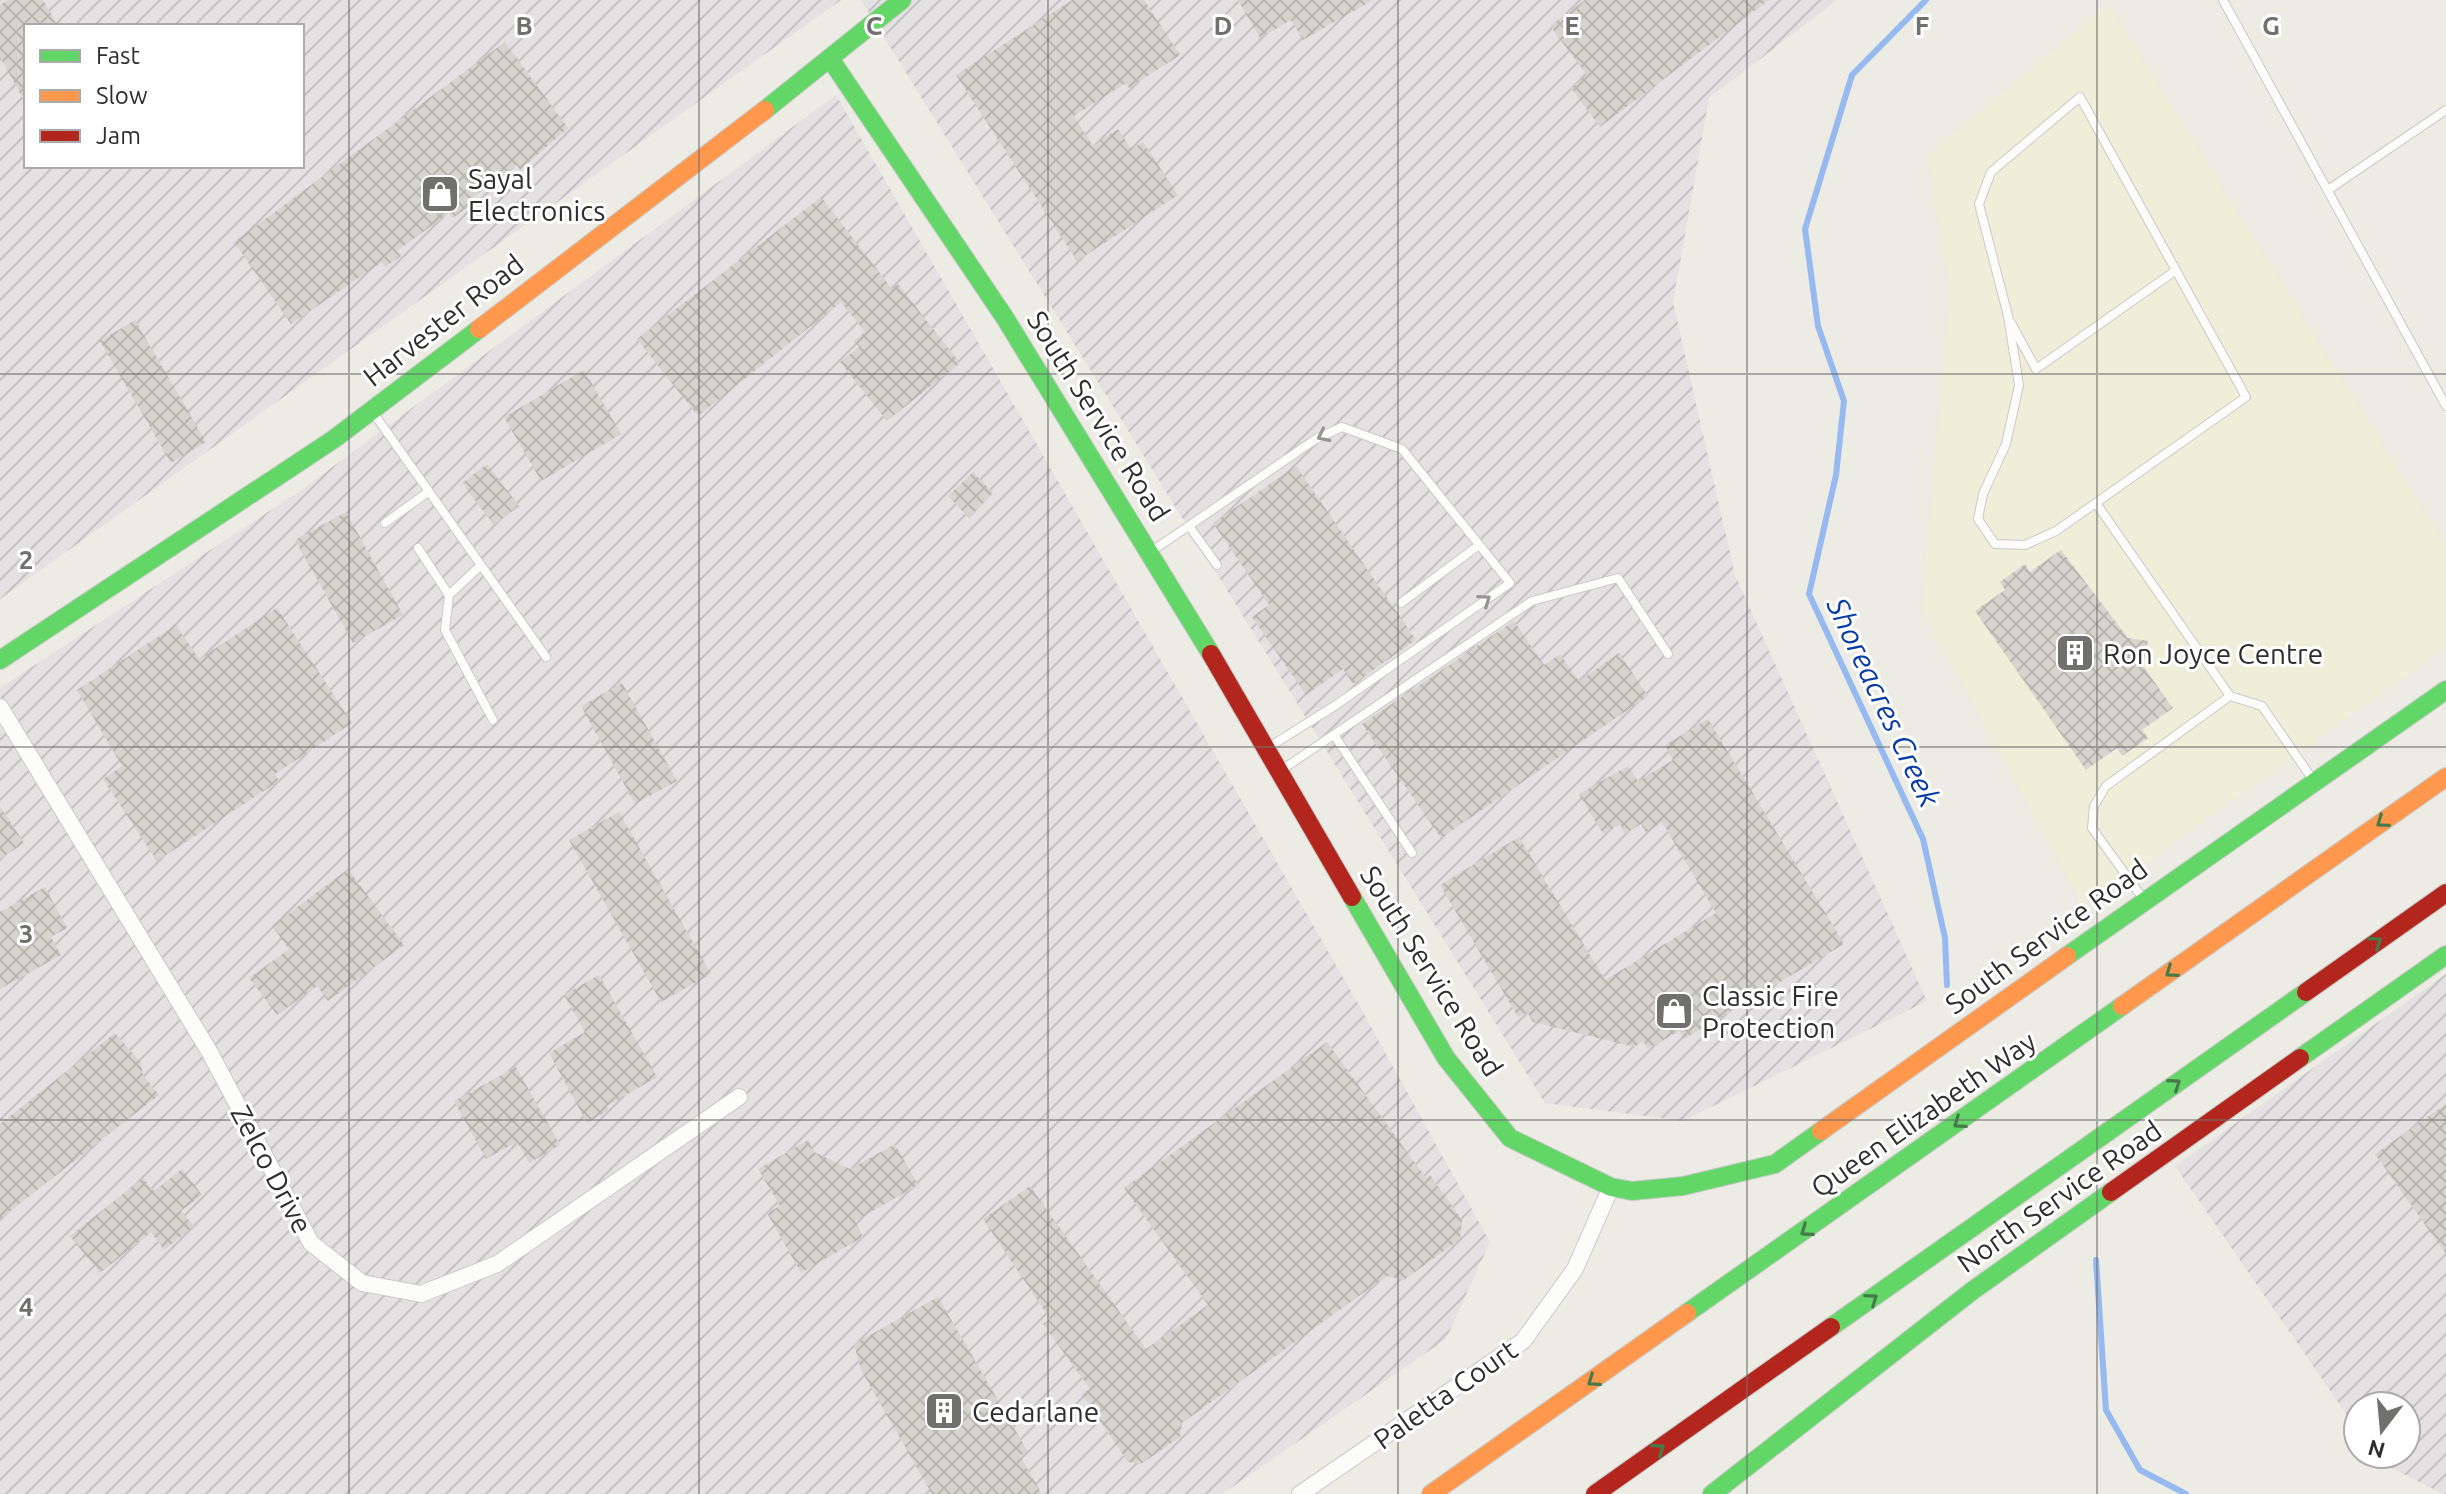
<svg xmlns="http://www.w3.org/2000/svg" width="2446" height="1494" font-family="Ubuntu,sans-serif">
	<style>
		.industrial { fill: url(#industrial-furrows); fill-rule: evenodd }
		.education { fill: #eeeed9 }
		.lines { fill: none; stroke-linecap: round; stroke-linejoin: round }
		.stream { stroke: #96b9ef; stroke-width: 6 }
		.building { fill: url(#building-cross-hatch) }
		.lane-casing { stroke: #cac9c9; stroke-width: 10 }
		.street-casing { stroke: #cac9c9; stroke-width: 18 }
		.fast-casing { stroke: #cac9c9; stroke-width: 20 }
		.slow-casing { stroke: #cac9c9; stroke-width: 20 }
		.jam-casing { stroke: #cac9c9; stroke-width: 20 }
		.lane { stroke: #fcfcfb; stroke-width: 8 }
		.street { stroke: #fcfcfb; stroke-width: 16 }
		.fast { stroke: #63d668; stroke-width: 18 }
		.slow { stroke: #ff974d; stroke-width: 18 }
		.jam { stroke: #b3261e; stroke-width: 18 }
		.oneway { stroke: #959594 }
		.oneway2 { stroke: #467a48 }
		.grid { fill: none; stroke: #70706e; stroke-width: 2; stroke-opacity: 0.55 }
		.labels { text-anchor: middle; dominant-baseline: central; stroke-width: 6; stroke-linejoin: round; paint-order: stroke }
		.poi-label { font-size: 28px; fill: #2e2e2e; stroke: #fff; text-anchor: start }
		.street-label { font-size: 28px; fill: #2e2e2e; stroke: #fff }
		.water-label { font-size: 30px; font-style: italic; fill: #093ba7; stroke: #fff }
		.grid-label { font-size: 26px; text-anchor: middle; font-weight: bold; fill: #70706e; stroke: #fff; stroke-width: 6; stroke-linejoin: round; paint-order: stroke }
	</style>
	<defs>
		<pattern id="industrial-furrows" width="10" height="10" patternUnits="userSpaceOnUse" patternTransform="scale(2)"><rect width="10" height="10" fill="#e4e1e2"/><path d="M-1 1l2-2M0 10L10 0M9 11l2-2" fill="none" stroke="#c4c1c2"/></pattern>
		<pattern id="building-cross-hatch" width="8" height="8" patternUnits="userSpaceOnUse" patternTransform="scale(2)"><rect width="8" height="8" fill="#d5d4ce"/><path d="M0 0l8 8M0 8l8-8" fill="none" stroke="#b7b6b1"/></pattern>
	</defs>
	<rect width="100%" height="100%" fill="#ecebe4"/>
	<!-- industrial -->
	<g class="industrial">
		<path d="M0,0H841L0,599ZM26,26H302V166H26Z"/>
		<polygon points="861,0 1837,0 1709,98 1673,302 1735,575 1927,1001 1683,1121 1545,1103"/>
		<polygon points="836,95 1360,1007 1490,1242 1446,1339 1222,1494 0,1494 0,688 300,491"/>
		<polygon points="2446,974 2446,1494 2443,1494 2382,1463 2375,1454 2406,1454 2406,1406 2358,1406 2358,1431 2175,1166"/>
	</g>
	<!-- education -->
	<polygon class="education" points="2108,4 2446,546 2446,647 2083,908 1921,609 1949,290 1927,155"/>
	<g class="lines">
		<!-- stream -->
		<g class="stream">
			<polyline points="1926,0 1852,75 1805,229 1818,326 1844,401 1836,475 1809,594 1923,839 1945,938 1947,985"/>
			<polyline points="2096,1260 2106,1410 2140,1470 2186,1494"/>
		</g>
	</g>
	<!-- building -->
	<g class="building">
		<polygon points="8,0 43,0 58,26 26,26 26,104 0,57 0,5"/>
		<polygon points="1072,0 1144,0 1180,55 1129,88 1126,83 1074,116 1093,146 1118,129 1131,149 1143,142 1178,195 1077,261 956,75"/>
		<polygon points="1238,0 1373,0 1303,40 1291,20 1260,38"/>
		<polygon points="1585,0 1769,0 1600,127 1571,88 1587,75 1550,26"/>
		<polygon points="505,42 568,128 520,170 517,165 470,199 473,203 453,218 449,213 397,251 401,256 385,267 382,262 291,324 234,242"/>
		<polygon points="821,197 892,289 898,284 960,363 887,421 840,362 859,347 854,341 865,332 841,302 698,416 637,339"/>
		<polygon points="135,320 206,442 171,463 100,341"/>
		<polygon points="584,370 621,434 541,481 504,417"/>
		<polygon points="487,464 519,506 494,525 462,483"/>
		<polygon points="1296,466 1416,640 1353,684 1343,669 1306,695 1252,617 1269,605 1213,523"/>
		<polygon points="973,472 993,493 969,518 948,496"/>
		<polygon points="346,512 403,615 353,643 295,540"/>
		<polygon points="2061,550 2128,638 2148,641 2143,666 2173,708 2142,730 2148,738 2122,756 2117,748 2086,770 1975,611 2005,590 2000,582 2025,564 2030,572"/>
		<polygon points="277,608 352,723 275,774 279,781 157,861 103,779 122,766 77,690 176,625 199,659"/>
		<polygon points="1514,621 1544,665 1560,654 1579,681 1619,653 1648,696 1441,838 1362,724"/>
		<polygon points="622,683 677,781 635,804 581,706"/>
		<polygon points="1708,719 1844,944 1684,1039 1679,1031 1648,1049 1643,1041 1634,1047 1533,1022 1527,1012 1518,1017 1440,885 1519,837 1605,980 1716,913 1662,822 1646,832 1641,824 1625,834 1620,824 1603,834 1579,794 1628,766 1638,781 1673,760 1665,745"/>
		<polygon points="0,806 24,843 0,859"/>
		<polygon points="619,812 711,974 661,1002 569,840"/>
		<polygon points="348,869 404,945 328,1001 317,986 277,1015 249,978 289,949 272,926"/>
		<polygon points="45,887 67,928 51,937 61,955 0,989 0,912"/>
		<polygon points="599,975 657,1077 607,1106 609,1110 587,1123 549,1053 585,1032 564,995"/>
		<polygon points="115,1033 141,1063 143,1075 159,1095 0,1219 0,1124"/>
		<polygon points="1327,1042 1426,1178 1430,1175 1462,1220 1460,1239 1404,1280 1387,1276 1182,1423 1180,1437 1141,1464 1128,1462 1082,1394 1090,1389 1043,1324 1050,1319 983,1219 1030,1186 1146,1349 1208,1305 1124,1188"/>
		<polygon points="516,1067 560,1145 529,1163 517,1142 486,1159 454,1101"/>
		<polygon points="2446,1104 2446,1254 2375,1154"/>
		<polygon points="808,1140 814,1152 850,1169 895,1144 918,1185 855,1221 863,1237 801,1273 767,1213 780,1206 758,1169"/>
		<polygon points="182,1169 202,1195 181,1211 194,1226 164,1250 151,1232 100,1273 70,1236 143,1178 154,1191"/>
		<polygon points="938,1297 1028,1452 1020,1456 1042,1494 932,1494 861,1370 854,1344"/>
	</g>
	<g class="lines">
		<defs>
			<g id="lane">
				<polyline points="2223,0 2446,406"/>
				<polygon points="2080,97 2246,397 2056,531 2025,545 1995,544 1978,519 1983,494 2006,444 2019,385 2008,316 1979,204 1991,172"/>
				<polyline points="2328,190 2446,110"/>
				<polyline points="2011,323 2036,369 2175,271"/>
				<polyline points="372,411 546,657"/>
				<polyline points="2096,503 2230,696"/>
				<polyline points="385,523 428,492"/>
				<polyline points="1189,526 1217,565"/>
				<polyline points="418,548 449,595"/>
				<polyline points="1152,551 1316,439 1342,427 1402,449 1510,583 1336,705 1266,749"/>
				<polyline points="480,566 449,595 445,630 493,720"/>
				<polyline points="1401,603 1479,545"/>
				<polyline points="1334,735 1412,853"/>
				<polyline points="1280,771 1532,601 1618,578 1668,654"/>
				<polyline points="2144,900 2092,828 2094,806 2106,786 2230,696 2262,706 2313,780"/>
			</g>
			<g id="street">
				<polyline points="0,707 209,1051 311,1243 362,1283 421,1294 497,1264 739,1097"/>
				<polyline points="1300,1494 1523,1341 1575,1269 1611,1187"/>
			</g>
			<g id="fast">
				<polyline points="831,60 1005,318 1211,654"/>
				<polyline points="765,110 902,0"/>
				<polyline points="0,660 334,439 479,329"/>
				<polyline points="1352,897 1446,1058 1510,1138 1611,1187 1632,1191 1683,1186 1775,1164 1821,1131"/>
				<polyline points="2067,956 2446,690"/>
				<polyline points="2300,1058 2446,955"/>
				<polyline points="1687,1313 2122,1006"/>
				<polyline points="1831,1327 2306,992"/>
				<polyline points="1712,1494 1972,1291 2111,1192"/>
			</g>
			<g id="slow">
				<polyline points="479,329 765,110"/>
				<polyline points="2122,1006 2446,777"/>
				<polyline points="1821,1131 2067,956"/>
				<polyline points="1431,1494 1687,1313"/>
			</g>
			<g id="jam">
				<polyline points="1211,654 1352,897"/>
				<polyline points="2306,992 2446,893"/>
				<polyline points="2111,1192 2300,1058"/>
				<polyline points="1595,1494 1831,1327"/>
			</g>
		</defs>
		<!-- lane casing -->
		<use href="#lane" class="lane-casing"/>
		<!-- street casing -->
		<use href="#street" class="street-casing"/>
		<!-- fast casing -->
		<use href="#fast" class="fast-casing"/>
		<!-- slow casing -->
		<use href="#slow" class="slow-casing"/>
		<!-- jam casing -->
		<use href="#jam" class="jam-casing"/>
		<!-- lane -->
		<use href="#lane" class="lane"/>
		<!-- street -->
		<use href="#street" class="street"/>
		<!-- fast -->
		<use href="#fast" class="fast"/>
		<!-- slow -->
		<use href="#slow" class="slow"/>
		<!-- jam -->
		<use href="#jam" class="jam"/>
	</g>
	<!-- one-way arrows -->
	<defs><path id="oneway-chevron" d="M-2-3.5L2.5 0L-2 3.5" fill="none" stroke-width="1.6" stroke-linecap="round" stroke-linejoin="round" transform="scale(2)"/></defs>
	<g class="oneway">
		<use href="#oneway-chevron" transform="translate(1323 436) rotate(153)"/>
		<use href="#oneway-chevron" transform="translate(1485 600) rotate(-35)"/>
	</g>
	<g class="oneway2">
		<use href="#oneway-chevron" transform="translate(2382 822) rotate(145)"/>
		<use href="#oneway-chevron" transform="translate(2376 942) rotate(-35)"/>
		<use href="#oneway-chevron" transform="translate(2171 972) rotate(145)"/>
		<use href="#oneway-chevron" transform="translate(2175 1084) rotate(-35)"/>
		<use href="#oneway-chevron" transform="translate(1959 1123) rotate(145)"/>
		<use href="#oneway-chevron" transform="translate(1806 1231) rotate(145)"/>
		<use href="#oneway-chevron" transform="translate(1872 1299) rotate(-35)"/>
		<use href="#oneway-chevron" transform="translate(1593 1381) rotate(145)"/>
		<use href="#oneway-chevron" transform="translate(1659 1449) rotate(-35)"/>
	</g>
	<!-- grid -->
	<path class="grid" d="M349,0V1494M699,0V1494M1048,0V1494M1398,0V1494M1747,0V1494M2097,0V1494M0,374H2446M0,747H2446M0,1120H2446"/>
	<!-- icons -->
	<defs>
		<symbol id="shop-square" viewBox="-11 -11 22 22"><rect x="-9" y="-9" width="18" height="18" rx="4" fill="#70706e" stroke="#fff"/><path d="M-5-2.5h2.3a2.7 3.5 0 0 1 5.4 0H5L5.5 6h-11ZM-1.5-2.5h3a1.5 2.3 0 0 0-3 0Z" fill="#fff"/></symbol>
		<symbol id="building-square" viewBox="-11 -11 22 22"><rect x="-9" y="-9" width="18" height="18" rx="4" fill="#70706e" stroke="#fff"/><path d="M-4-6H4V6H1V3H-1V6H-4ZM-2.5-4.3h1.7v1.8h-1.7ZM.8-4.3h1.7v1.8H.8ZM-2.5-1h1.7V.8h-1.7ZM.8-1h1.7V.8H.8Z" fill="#fff"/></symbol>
	</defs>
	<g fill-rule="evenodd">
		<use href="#shop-square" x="418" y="172" width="44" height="44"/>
		<use href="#building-square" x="2053" y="631" width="44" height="44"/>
		<use href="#shop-square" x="1652" y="989" width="44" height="44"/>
		<use href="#building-square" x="922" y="1389" width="44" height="44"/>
	</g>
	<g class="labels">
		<!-- poi labels -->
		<g class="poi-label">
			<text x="468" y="178">Sayal<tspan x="468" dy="32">Electronics</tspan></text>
			<text x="2103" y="653">Ron Joyce Centre</text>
			<text x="1702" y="995">Classic Fire<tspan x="1702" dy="32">Protection</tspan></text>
			<text x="972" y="1411">Cedarlane</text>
		</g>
		<!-- street labels -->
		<g class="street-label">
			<text transform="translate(443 320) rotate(-38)">Harvester Road</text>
			<text transform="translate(1099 416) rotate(58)">South Service Road</text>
			<text transform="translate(2046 936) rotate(-36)">South Service Road</text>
			<text transform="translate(1432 971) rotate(58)">South Service Road</text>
			<text transform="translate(1923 1114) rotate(-35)">Queen Elizabeth Way</text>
			<text transform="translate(272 1169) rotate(62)">Zelco Drive</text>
			<text transform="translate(2059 1196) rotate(-35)">North Service Road</text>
			<text transform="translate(1445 1394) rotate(-35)">Paletta Court</text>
		</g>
		<!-- water labels -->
		<g class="water-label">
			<text transform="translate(1884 702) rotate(65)">Shoreacres Creek</text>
		</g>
	</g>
	<g class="grid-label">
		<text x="524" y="35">B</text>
		<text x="874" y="35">C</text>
		<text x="1223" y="35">D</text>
		<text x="1572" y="35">E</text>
		<text x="1922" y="35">F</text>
		<text x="2271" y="35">G</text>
		<text x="26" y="569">2</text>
		<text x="26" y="943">3</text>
		<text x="26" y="1316">4</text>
	</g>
	<!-- legend -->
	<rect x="24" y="24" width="280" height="144" fill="#ffffff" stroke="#ababab" stroke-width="2"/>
	<rect x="40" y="50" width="40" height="12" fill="#63d668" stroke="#ababab" stroke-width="2"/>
	<text x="96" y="64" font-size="24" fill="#2e2e2e">Fast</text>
	<rect x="40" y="90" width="40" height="12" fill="#ff974d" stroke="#ababab" stroke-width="2"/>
	<text x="96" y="104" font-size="24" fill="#2e2e2e">Slow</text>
	<rect x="40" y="130" width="40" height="12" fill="#b3261e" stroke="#ababab" stroke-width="2"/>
	<text x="96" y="144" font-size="24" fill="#2e2e2e">Jam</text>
	<!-- north arrow -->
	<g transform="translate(2382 1430) rotate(196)"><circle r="38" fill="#ffffff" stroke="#ababab" stroke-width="2"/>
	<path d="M0-6L14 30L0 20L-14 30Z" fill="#70706e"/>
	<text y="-12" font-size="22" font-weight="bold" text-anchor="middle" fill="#2e2e2e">N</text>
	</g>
</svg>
